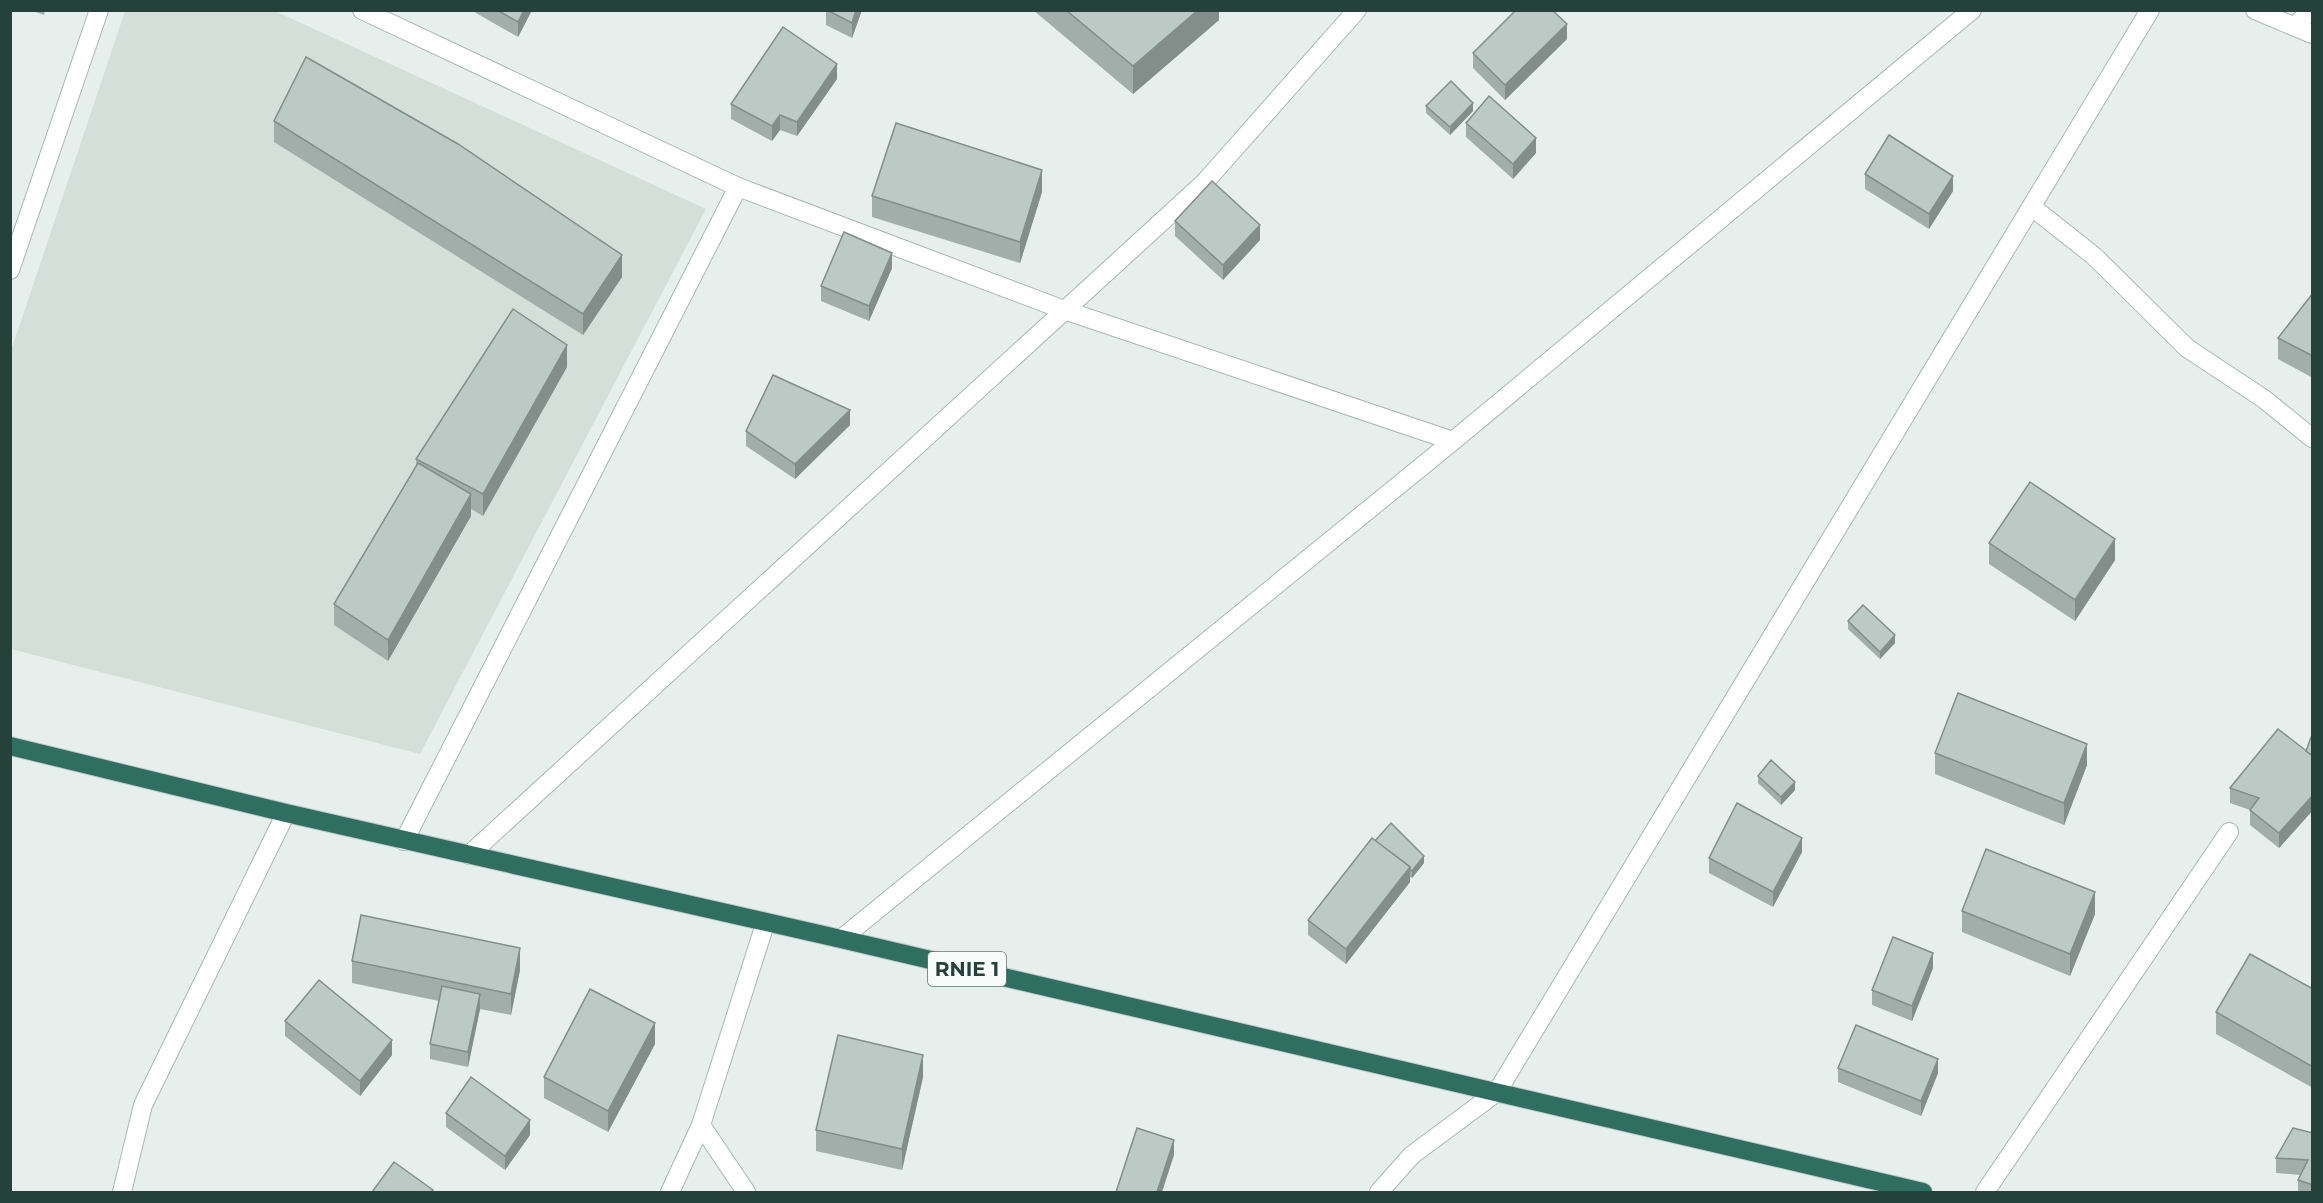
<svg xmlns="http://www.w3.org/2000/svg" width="2323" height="1203" font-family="Montserrat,sans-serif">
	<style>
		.built { fill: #d4dfda }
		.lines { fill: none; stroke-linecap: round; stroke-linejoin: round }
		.street-casing { stroke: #a8b8b2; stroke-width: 20 }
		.highway-casing { stroke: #c2cac8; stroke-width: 20 }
		.street { stroke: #fff; stroke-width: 18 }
		.highway { stroke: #2f6f62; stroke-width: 18 }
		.wall { fill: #a1aea9 }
		.shaded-wall { fill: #838d89 }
		.building { fill: #bbcac4; stroke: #838d89; stroke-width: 1.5 }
		.labels { text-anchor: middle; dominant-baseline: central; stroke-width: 5; stroke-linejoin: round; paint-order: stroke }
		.shield { fill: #f7fbf9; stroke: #637a73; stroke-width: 1.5 }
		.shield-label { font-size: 20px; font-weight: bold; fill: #24423a }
	</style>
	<rect width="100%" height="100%" fill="#e6efeb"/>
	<!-- built -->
	<polygon class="built" points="125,11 275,11 706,209 420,754 11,649 11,351"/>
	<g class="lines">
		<defs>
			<g id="street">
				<polyline points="362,10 738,187 1064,310 1453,441"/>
				<polyline points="2255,10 2312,34"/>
				<polyline points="2295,27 2310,10"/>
				<polyline points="2032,207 2094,256 2187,348 2264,399 2312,438"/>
				<polyline points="10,270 99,10"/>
				<polyline points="404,841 738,187"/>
				<polyline points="469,855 1204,183 1357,10"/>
				<polyline points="841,939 1453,441 1972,10"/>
				<polyline points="701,1125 746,1192"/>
				<polyline points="122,1192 143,1105 286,813"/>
				<polyline points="670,1192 701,1125 765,924"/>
				<polyline points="1379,1192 1412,1155 1497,1092 2150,10"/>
				<polyline points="1985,1192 2229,832"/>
			</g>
			<polyline id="highway" points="10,746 286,813 841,939 1923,1192"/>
		</defs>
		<!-- street casing -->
		<use href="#street" class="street-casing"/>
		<!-- highway casing -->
		<use href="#highway" class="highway-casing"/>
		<!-- street -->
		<use href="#street" class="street"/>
		<!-- highway -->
		<use href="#highway" class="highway"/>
	</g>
	<!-- wall -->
	<g class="wall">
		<polygon points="30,10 45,10 44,15"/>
		<polygon points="473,10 532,10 518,37 476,13"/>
		<polygon points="826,10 862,10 852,38 826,25"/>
		<polygon points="1033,10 1219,10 1219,20 1133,94"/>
		<polygon points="1567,39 1505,100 1473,68 1473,53"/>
		<polygon points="837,79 797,136 780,130 772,141 731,119 731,104"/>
		<polygon points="1426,106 1473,111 1450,135 1426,113"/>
		<polygon points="274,121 622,277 583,335 274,142"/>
		<polygon points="1466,123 1536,153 1513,179 1466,137"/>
		<polygon points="1865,174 1953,191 1929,229 1865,189"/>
		<polygon points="1042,192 1020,263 872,217 872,196"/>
		<polygon points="1175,221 1260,240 1223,280 1175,236"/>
		<polygon points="892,268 869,321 821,301 821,286"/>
		<polygon points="2313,293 2313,378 2278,359 2278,338"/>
		<polygon points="567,367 483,516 471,509 471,516 388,661 334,625 334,604 416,468 416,459"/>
		<polygon points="850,425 795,479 746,446 746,431"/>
		<polygon points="1989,543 2115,560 2075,621 1989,564"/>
		<polygon points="1848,621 1895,643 1880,659 1848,629"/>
		<polygon points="2313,732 2313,810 2279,848 2250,825 2250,810 2230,803 2230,788 2306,751"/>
		<polygon points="1935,753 2087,765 2064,825 1935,774"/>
		<polygon points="1758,776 1795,790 1781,805 1758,783"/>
		<polygon points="1375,841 1424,863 1412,878 1410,877 1410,882 1346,964 1308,935 1308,920"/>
		<polygon points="1802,852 1773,907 1709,873 1709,858"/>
		<polygon points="1962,911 2095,914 2070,976 1962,932"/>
		<polygon points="352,961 520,970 511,1015 480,1009 468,1067 430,1059 430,1044 439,1001 352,983"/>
		<polygon points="1933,968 1912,1021 1872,1005 1872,990"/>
		<polygon points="2313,989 2313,1088 2216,1034 2216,1012"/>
		<polygon points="285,1021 392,1055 360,1096 285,1036"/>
		<polygon points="655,1044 608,1132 544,1098 544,1077"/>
		<polygon points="1838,1068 1938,1073 1921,1116 1838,1082"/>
		<polygon points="923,1077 902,1170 816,1151 816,1130"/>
		<polygon points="446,1113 530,1135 505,1170 446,1127"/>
		<polygon points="2313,1133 2313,1192 2298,1192 2298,1180 2301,1175 2276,1173 2276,1158"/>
	</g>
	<!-- shaded-wall -->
	<g class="shaded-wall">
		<polygon points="524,10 532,10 518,37 518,22"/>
		<polygon points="856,10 862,10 852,38 852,23"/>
		<polygon points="1198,10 1219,10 1219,20 1133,94 1133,66"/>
		<polygon points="1567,24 1567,39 1505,100 1505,85"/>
		<polygon points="837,64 837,79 797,136 797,122"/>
		<polygon points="1473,103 1473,111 1450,135 1450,127"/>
		<polygon points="780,115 780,130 772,141 772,126"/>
		<polygon points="1536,138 1536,153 1513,179 1513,164"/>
		<polygon points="1042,170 1042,192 1020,263 1020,242"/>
		<polygon points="1953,176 1953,191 1929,229 1929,214"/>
		<polygon points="1260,225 1260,240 1223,280 1223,265"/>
		<polygon points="892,253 892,268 869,321 869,306"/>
		<polygon points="622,255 622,277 583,335 583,314"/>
		<polygon points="567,345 567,367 483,516 483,494"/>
		<polygon points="850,410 850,425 795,479 795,464"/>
		<polygon points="471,494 471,516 388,661 388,640"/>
		<polygon points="2115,539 2115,560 2075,621 2075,600"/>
		<polygon points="1895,635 1895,643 1880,659 1880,652"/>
		<polygon points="2087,744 2087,765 2064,825 2064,803"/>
		<polygon points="1795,782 1795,790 1781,805 1781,797"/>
		<polygon points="2313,795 2313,810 2279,848 2279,833"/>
		<polygon points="1802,838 1802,852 1773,907 1773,892"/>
		<polygon points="1424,856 1424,863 1412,878 1412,871"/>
		<polygon points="1410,867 1410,882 1346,964 1346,949"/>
		<polygon points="2095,892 2095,914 2070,976 2070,954"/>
		<polygon points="520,948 520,970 511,1015 511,994"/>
		<polygon points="1933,953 1933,968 1912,1021 1912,1006"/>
		<polygon points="480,994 480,1009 468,1067 468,1052"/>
		<polygon points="655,1023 655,1044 608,1132 608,1111"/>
		<polygon points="392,1040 392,1055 360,1096 360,1081"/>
		<polygon points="923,1055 923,1077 902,1170 902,1149"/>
		<polygon points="1938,1059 1938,1073 1921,1116 1921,1101"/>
		<polygon points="530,1120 530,1135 505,1170 505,1156"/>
		<polygon points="1174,1140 1174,1155 1162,1192 1157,1192"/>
	</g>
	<!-- building -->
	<g class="building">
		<polygon points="497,10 524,10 518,22"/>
		<polygon points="827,10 856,10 852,23"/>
		<polygon points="1066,10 1198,10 1133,66"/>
		<polygon points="1516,10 1552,10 1567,24 1505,85 1473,53"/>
		<polygon points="783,27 837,64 797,122 780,115 772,126 731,104"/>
		<polygon points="306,57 458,144 622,255 583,314 274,121"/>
		<polygon points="1451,81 1473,103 1450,127 1426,106"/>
		<polygon points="1489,96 1536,138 1513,164 1466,123"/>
		<polygon points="896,123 1042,170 1020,242 872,196"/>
		<polygon points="1889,135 1953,176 1929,214 1865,174"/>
		<polygon points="1212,181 1260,225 1223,265 1175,221"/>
		<polygon points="844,232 892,253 869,306 821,286"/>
		<polygon points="2313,293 2313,356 2278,338"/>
		<polygon points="513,309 567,345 483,494 416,459"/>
		<polygon points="773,375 850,410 795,464 746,431"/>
		<polygon points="418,463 471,494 388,640 334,604"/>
		<polygon points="2030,482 2115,539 2075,600 1989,543"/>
		<polygon points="1863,605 1895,635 1880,652 1848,621"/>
		<polygon points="1958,693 2087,744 2064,803 1935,753"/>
		<polygon points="2278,729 2313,756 2313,795 2279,833 2250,810 2259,798 2230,788"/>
		<polygon points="2313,732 2313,756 2306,751"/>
		<polygon points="1771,760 1795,782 1781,797 1758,776"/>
		<polygon points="1737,803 1802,838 1773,892 1709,858"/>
		<polygon points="1391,823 1424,856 1412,871 1410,869 1410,867 1375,841"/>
		<polygon points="1372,838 1410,867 1346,949 1308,920"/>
		<polygon points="1986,849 2095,892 2070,954 1962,911"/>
		<polygon points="361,915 520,948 511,994 352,961"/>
		<polygon points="1893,937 1933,953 1912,1006 1872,990"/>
		<polygon points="2250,954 2313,989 2313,1067 2216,1012"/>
		<polygon points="319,980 392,1040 360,1081 285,1021"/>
		<polygon points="442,986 480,994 468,1052 430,1044"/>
		<polygon points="590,989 655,1023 608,1111 544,1077"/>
		<polygon points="1856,1025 1938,1059 1921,1101 1838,1068"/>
		<polygon points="838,1035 923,1055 902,1149 816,1130"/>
		<polygon points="471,1077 530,1120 505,1156 446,1113"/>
		<polygon points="1137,1128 1174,1140 1157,1192 1116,1192"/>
		<polygon points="2293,1128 2313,1133 2313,1185 2298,1180 2308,1160 2276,1158"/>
		<polygon points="394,1162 433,1190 431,1192 372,1192"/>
	</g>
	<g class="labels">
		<!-- shield labels -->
		<rect class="shield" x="928" y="952" width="78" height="34" rx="4.5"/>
		<g class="shield-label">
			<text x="967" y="969">RNIE 1</text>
		</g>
	</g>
	<!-- border -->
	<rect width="2323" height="1203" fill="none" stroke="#24423a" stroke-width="24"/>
</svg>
